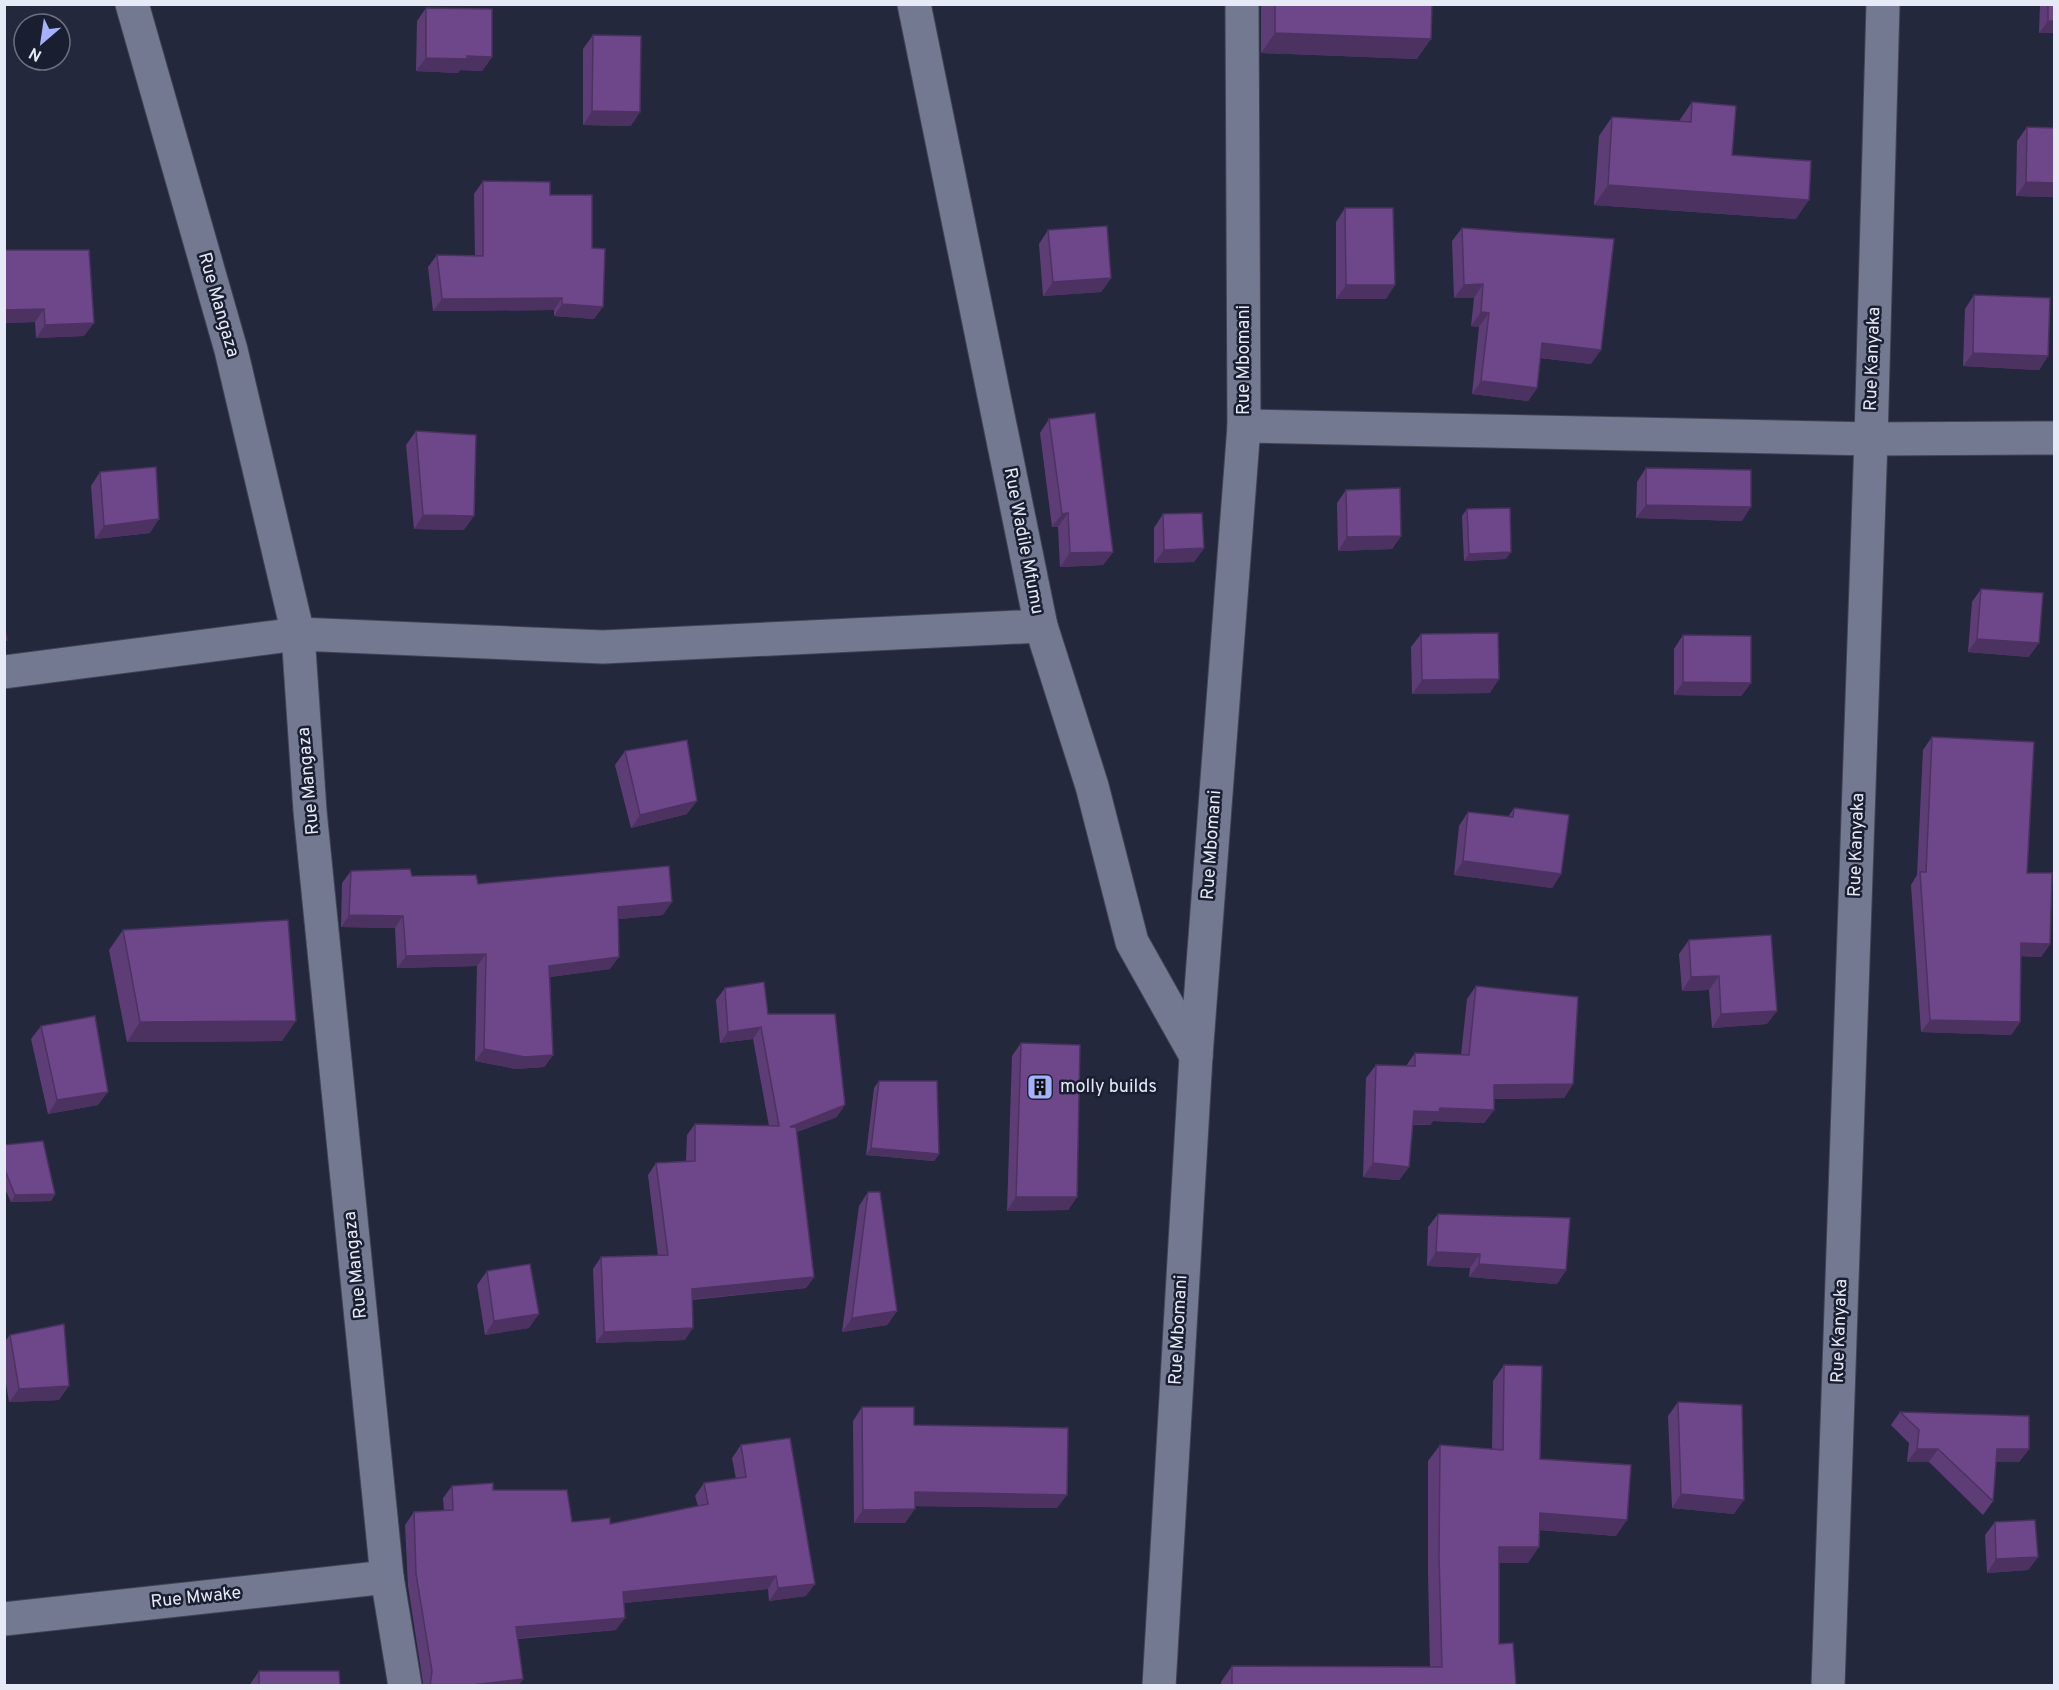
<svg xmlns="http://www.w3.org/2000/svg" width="2059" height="1690" font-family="Overpass,sans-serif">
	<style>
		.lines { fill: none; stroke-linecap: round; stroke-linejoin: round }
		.street-casing { stroke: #414455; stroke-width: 35 }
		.street { stroke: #737991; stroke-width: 33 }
		.wall { fill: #5e3d77 }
		.shaded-wall { fill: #4c3261 }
		.building { fill: #6d478a; stroke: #4c3261; stroke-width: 1.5 }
		.labels { text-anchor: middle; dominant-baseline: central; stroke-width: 5; stroke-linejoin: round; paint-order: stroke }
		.street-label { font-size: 18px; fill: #e6e9f6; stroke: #1a1e31 }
		.poi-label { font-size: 18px; fill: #e6e9f6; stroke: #1a1e31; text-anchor: start }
	</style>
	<rect width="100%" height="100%" fill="#24283c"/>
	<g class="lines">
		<defs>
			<g id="street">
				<polyline points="132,4 231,350 298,634 310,811 387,1577 405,1686"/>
				<polyline points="914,4 1041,626 1092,786 1132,942 1196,1056"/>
				<polyline points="1244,426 1871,439 2054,438"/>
				<polyline points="4,672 298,634 603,647 1041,626"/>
				<polyline points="4,1619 387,1577"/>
				<polyline points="1159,1686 1196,1056 1244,426 1242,4"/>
				<polyline points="1828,1686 1871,439 1883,4"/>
			</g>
		</defs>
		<!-- street casing -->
		<use href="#street" class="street-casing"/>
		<!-- street -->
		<use href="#street" class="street"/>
	</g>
	<!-- wall -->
	<g class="wall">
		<polygon points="1261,4 1432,4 1417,59 1261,53"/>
		<polygon points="2040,4 2055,4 2055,33 2039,33"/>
		<polygon points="426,8 492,57 482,71 460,70 458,73 416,71 417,21"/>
		<polygon points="593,35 631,126 583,125 583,49"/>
		<polygon points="1692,102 1732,155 1796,219 1594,205 1599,136 1612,117 1679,121"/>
		<polygon points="2027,127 2055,197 2016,196 2017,141"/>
		<polygon points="483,181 550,195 592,248 594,319 554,316 554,310 433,311 428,267 437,255 475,256 474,194"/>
		<polygon points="1345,208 1386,299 1336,299 1336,222"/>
		<polygon points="1462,228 1591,364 1540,358 1537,388 1528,401 1472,394 1479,327 1471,326 1474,298 1454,298 1452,241"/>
		<polygon points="1048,230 1111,278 1101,292 1043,296 1039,244"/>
		<polygon points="89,250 84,336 36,338 35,322 4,323"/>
		<polygon points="1974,295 2048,356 2039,370 1963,366 1965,309"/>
		<polygon points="1049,419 1113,552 1103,565 1060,567 1058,527 1052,527 1040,433"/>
		<polygon points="416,431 464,530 414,529 406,445"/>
		<polygon points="1646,468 1742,521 1636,518 1637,482"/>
		<polygon points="100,472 150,533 95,539 91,486"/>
		<polygon points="1346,490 1401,536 1392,549 1338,551 1337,503"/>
		<polygon points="1467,509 1506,559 1464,561 1462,516"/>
		<polygon points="1163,514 1204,548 1194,562 1154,563 1154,528"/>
		<polygon points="1981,589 2029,657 1968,652 1972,602"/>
		<polygon points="1421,634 1490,693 1412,694 1411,647"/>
		<polygon points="1683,635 1751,683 1741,696 1674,695 1674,649"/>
		<polygon points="1932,737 2027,873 2050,944 2041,957 2021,956 2020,1022 2011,1035 1921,1032 1911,885 1917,875 1923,750"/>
		<polygon points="625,751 687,814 631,828 615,765"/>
		<polygon points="1514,808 1561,874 1552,888 1454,875 1459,826 1468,812 1508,817"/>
		<polygon points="351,871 412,876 478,884 663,915 618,919 610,969 550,977 553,1055 544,1067 516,1069 475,1061 477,966 397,968 395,928 341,927 342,883"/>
		<polygon points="123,930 282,1041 127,1042 109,950"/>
		<polygon points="1689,940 1767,1024 1712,1028 1709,990 1682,991 1679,954"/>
		<polygon points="1476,986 1573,1084 1564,1098 1494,1099 1494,1110 1484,1123 1433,1121 1430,1125 1412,1125 1409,1167 1399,1180 1363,1177 1366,1078 1376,1065 1406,1066 1415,1053 1461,1055 1467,999"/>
		<polygon points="725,988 768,1014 837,1117 797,1132 814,1277 806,1288 692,1300 685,1340 596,1343 593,1269 601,1257 658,1256 648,1175 656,1163 686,1161 687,1135 695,1124 769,1126 753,1039 720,1043 716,1000"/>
		<polygon points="41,1026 98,1105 48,1114 31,1039"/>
		<polygon points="1021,1043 1077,1197 1068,1210 1007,1211 1012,1056"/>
		<polygon points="879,1081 939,1154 934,1161 866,1155 874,1088"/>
		<polygon points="4,1145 55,1194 51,1201 11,1202 4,1187"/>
		<polygon points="868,1192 897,1311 887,1325 842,1332 859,1206"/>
		<polygon points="1438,1214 1566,1270 1557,1284 1469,1277 1470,1268 1427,1266 1428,1227"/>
		<polygon points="487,1271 529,1328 485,1335 477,1285"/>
		<polygon points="10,1335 59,1400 9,1402 4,1371 4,1343"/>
		<polygon points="1504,1365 1540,1459 1616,1536 1539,1530 1528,1563 1499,1563 1499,1644 1516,1686 1221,1686 1221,1682 1232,1666 1430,1667 1428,1573 1428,1461 1440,1445 1492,1449 1493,1381"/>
		<polygon points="1678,1402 1734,1514 1672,1508 1668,1416"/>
		<polygon points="862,1407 914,1425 1057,1508 915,1506 905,1523 854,1523 853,1421"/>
		<polygon points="1900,1412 2029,1449 2019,1462 1996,1462 1993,1501 1983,1515 1929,1462 1907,1462 1909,1443 1891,1425"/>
		<polygon points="741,1445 806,1596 769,1601 768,1589 624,1603 616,1630 518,1639 523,1679 518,1686 423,1686 423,1683 408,1586 405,1525 414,1512 444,1511 443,1498 452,1486 493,1490 572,1522 610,1524 698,1506 695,1496 704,1483 736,1479 732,1458"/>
		<polygon points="1995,1522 2038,1557 2028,1570 1987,1573 1985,1535"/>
		<polygon points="259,1671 340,1686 249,1686"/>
	</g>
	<!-- shaded-wall -->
	<g class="shaded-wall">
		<polygon points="2048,21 2055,21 2055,33 2039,33"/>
		<polygon points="1275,33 1431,39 1417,59 1261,53"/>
		<polygon points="467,56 492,57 482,71 460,70 458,73 416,71 426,58"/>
		<polygon points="592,111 640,112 631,126 583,125"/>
		<polygon points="2026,182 2055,183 2055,197 2016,196"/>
		<polygon points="1608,185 1809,200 1796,219 1594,205"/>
		<polygon points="1111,278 1101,292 1043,296 1053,282"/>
		<polygon points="1483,284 1474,298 1454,298 1464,285"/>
		<polygon points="1346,285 1395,285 1386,299 1336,299"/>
		<polygon points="562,298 554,310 433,311 442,299"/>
		<polygon points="562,304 603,307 594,319 554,316"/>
		<polygon points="44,309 35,322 4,323 4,310"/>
		<polygon points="1481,312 1489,313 1479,327 1471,326"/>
		<polygon points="94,323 84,336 36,338 45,325"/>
		<polygon points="1542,343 1601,350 1591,364 1532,357"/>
		<polygon points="1973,353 2048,356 2039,370 1963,366"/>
		<polygon points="1481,381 1537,388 1528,401 1472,394"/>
		<polygon points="1646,505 1751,507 1742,521 1636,518"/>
		<polygon points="1068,513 1058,527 1052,527 1062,514"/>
		<polygon points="423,515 474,516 464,530 414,529"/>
		<polygon points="159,519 150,533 95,539 104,526"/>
		<polygon points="1401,536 1392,549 1338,551 1347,537"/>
		<polygon points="1204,548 1194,562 1154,563 1164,550"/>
		<polygon points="1113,552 1103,565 1060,567 1070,553"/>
		<polygon points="1511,552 1506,559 1464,561 1469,554"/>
		<polygon points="1977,639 2039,643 2029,657 1968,652"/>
		<polygon points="1499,679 1490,693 1412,694 1422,680"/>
		<polygon points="1683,682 1751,683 1741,696 1674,695"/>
		<polygon points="697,801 687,814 631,828 640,815"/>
		<polygon points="1463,861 1561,874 1552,888 1454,875"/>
		<polygon points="672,902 663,915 609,920 618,907"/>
		<polygon points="349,915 403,916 395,928 341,927"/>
		<polygon points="2021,943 2050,944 2041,957 2012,956"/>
		<polygon points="486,954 477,966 397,968 406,956"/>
		<polygon points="619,957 610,969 541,978 549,966"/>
		<polygon points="1719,976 1709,990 1682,991 1691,977"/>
		<polygon points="1777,1011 1767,1024 1712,1028 1721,1014"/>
		<polygon points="1930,1020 2020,1022 2011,1035 1921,1032"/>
		<polygon points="296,1021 282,1041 127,1042 140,1022"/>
		<polygon points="761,1027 753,1039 720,1043 728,1032"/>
		<polygon points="484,1049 553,1055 544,1067 516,1069 475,1061"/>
		<polygon points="1573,1084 1564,1098 1484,1099 1494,1085"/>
		<polygon points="108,1092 98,1105 48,1114 57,1100"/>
		<polygon points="845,1105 837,1117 781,1138 790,1127"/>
		<polygon points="1440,1108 1494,1110 1484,1123 1433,1121 1430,1125 1404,1124 1414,1111"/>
		<polygon points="871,1148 939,1154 934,1161 866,1155"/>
		<polygon points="1373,1163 1409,1167 1399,1180 1363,1177"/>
		<polygon points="55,1194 51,1201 11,1202 15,1195"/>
		<polygon points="1016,1197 1077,1197 1068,1210 1007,1211"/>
		<polygon points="1436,1252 1480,1254 1470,1268 1427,1266"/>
		<polygon points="1479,1264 1566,1270 1557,1284 1469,1277"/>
		<polygon points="814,1277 806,1288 684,1300 692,1289"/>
		<polygon points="897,1311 887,1325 842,1332 852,1318"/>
		<polygon points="539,1314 529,1328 485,1335 494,1321"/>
		<polygon points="693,1328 685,1340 596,1343 604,1332"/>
		<polygon points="69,1386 59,1400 9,1402 19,1389"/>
		<polygon points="1917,1449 1938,1449 1929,1462 1907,1462"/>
		<polygon points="1997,1449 2029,1449 2019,1462 1988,1462"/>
		<polygon points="915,1492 1067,1495 1057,1508 905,1506"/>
		<polygon points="1681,1494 1744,1500 1734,1514 1672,1508"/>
		<polygon points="915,1509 905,1523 854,1523 863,1510"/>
		<polygon points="1540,1513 1627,1520 1616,1536 1528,1529"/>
		<polygon points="1499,1547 1539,1547 1528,1563 1488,1563"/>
		<polygon points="2038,1557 2028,1570 1987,1573 1996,1559"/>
		<polygon points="776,1576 768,1589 614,1604 623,1592"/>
		<polygon points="815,1584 806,1596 769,1601 778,1588"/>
		<polygon points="625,1618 616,1630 508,1639 516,1627"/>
		<polygon points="523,1679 518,1686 464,1686"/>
	</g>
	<!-- building -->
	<g class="building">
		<polygon points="1275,4 1432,4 1431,39 1275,33"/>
		<rect x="2048" y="4" width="7" height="17"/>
		<polygon points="426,8 492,9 492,57 467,56 467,59 426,58"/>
		<polygon points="593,35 641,36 640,112 592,111"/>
		<polygon points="1692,102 1736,106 1732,155 1811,161 1809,200 1608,185 1612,117 1691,122"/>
		<polygon points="2027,127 2055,128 2055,183 2026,182"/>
		<polygon points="483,181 550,182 550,195 592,195 592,248 605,249 603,307 562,304 562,298 442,299 437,255 483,256"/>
		<polygon points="1345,208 1393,208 1395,285 1346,285"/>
		<polygon points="1107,226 1111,278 1053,282 1048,230"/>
		<polygon points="1462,228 1614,239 1601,350 1542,343 1537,388 1481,381 1489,313 1481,312 1483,284 1464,285"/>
		<polygon points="4,250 89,250 94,323 45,325 44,309 4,310"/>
		<polygon points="1974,295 2050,298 2048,356 1973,353"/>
		<polygon points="1095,413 1113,552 1070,553 1068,513 1062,514 1049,419"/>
		<polygon points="416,431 476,435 474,516 423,515"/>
		<polygon points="156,467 159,519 104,526 100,472"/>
		<polygon points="1646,468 1751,470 1751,507 1646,505"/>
		<polygon points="1400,488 1401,536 1347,537 1346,490"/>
		<polygon points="1510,508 1511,552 1469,554 1467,509"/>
		<polygon points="1202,513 1204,548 1164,550 1163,514"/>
		<polygon points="1981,589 2043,593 2039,643 1977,639"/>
		<polygon points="4,626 7,640 4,641"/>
		<polygon points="1498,633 1499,679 1422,680 1421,634"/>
		<polygon points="1683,635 1751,636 1751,683 1683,682"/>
		<polygon points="1932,737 2034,742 2027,873 2052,873 2050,944 2021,943 2020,1022 1930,1020 1920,872 1926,872"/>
		<polygon points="687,740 697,801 640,815 625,751"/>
		<polygon points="1514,808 1569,815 1561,874 1463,861 1468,812 1513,817"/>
		<polygon points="669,866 672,902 618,907 619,957 549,966 553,1055 525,1057 484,1049 486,954 406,956 403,916 349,915 351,871 410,869 412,876 476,875 478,884"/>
		<polygon points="288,920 296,1021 140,1022 123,930"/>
		<polygon points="1771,935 1777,1011 1721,1014 1719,976 1691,977 1689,940"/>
		<polygon points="764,982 768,1014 835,1014 845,1105 790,1127 796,1127 814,1277 692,1289 693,1328 604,1332 601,1257 668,1255 656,1163 695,1161 695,1124 779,1126 761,1027 728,1032 725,988"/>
		<polygon points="1476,986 1578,997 1573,1084 1494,1085 1494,1110 1440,1108 1439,1112 1414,1111 1409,1167 1373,1163 1376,1065 1415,1066 1415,1053 1469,1055"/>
		<polygon points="95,1016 108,1092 57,1100 41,1026"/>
		<polygon points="1021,1043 1080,1045 1077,1197 1016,1197"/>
		<polygon points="879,1081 937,1081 939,1154 871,1148"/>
		<polygon points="43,1141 55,1194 15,1195 4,1168 4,1145"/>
		<polygon points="868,1192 880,1192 897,1311 852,1318"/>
		<polygon points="1438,1214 1570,1218 1566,1270 1479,1264 1480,1254 1436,1252"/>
		<polygon points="530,1264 539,1314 494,1321 487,1271"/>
		<polygon points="64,1324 69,1386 19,1389 10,1335"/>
		<polygon points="1504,1365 1542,1366 1540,1459 1631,1465 1627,1520 1540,1513 1539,1547 1499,1547 1499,1644 1513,1643 1516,1685 1232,1686 1232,1666 1442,1667 1439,1557 1440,1445 1503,1450"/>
		<polygon points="1678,1402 1742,1405 1744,1500 1681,1494"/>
		<polygon points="862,1407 914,1407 914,1425 1068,1428 1067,1495 915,1492 915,1509 863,1510"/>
		<polygon points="1900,1412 2029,1416 2029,1449 1997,1449 1993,1501 1938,1449 1917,1449 1919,1430"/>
		<polygon points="790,1438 815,1584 778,1588 776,1576 623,1592 625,1618 516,1627 523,1679 464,1686 430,1686 432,1671 416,1574 414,1512 453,1510 452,1486 493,1483 493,1490 567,1490 572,1522 610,1518 610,1524 708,1504 704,1483 746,1477 741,1445"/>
		<polygon points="2035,1520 2038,1557 1996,1559 1995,1522"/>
		<polygon points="259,1671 339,1671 340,1686 259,1686"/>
	</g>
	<!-- icons -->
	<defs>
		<symbol id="building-square" viewBox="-11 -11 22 22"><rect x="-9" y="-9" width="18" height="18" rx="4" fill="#a6b1fc" stroke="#1a1e31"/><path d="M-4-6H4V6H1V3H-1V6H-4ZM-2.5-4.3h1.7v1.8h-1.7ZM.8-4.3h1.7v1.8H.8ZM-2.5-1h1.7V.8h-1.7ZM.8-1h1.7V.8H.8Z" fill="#111"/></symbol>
	</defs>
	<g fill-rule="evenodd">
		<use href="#building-square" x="1025" y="1072" width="30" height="30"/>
	</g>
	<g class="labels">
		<!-- street labels -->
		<g class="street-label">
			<text transform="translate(218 305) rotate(74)">Rue Mangaza</text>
			<text transform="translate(1873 359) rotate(-88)">Rue Kanyaka</text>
			<text transform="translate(1244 360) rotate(-90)">Rue Mbomani</text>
			<text transform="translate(1023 541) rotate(79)">Rue Wadile Mfumu</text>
			<text transform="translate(309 781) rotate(-95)">Rue Mangaza</text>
			<text transform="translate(1212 845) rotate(-86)">Rue Mbomani</text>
			<text transform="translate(1857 845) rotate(-88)">Rue Kanyaka</text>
			<text transform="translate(356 1265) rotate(-96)">Rue Mangaza</text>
			<text transform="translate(1179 1330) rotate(-87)">Rue Mbomani</text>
			<text transform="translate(1840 1331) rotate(-88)">Rue Kanyaka</text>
			<text transform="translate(196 1598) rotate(-6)">Rue Mwake</text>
		</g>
		<!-- poi labels -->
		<g class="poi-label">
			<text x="1060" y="1087">molly builds</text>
		</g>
	</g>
	<!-- border -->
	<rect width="2059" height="1690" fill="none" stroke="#e6e9f6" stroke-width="12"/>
	<!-- north arrow -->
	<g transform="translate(42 42) rotate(209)"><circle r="28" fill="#1a1e31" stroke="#6c6f80" stroke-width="1.5"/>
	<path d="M0-4.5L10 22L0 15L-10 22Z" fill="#a6b1fc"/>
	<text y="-9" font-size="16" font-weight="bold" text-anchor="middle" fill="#e6e9f6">N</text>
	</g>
</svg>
